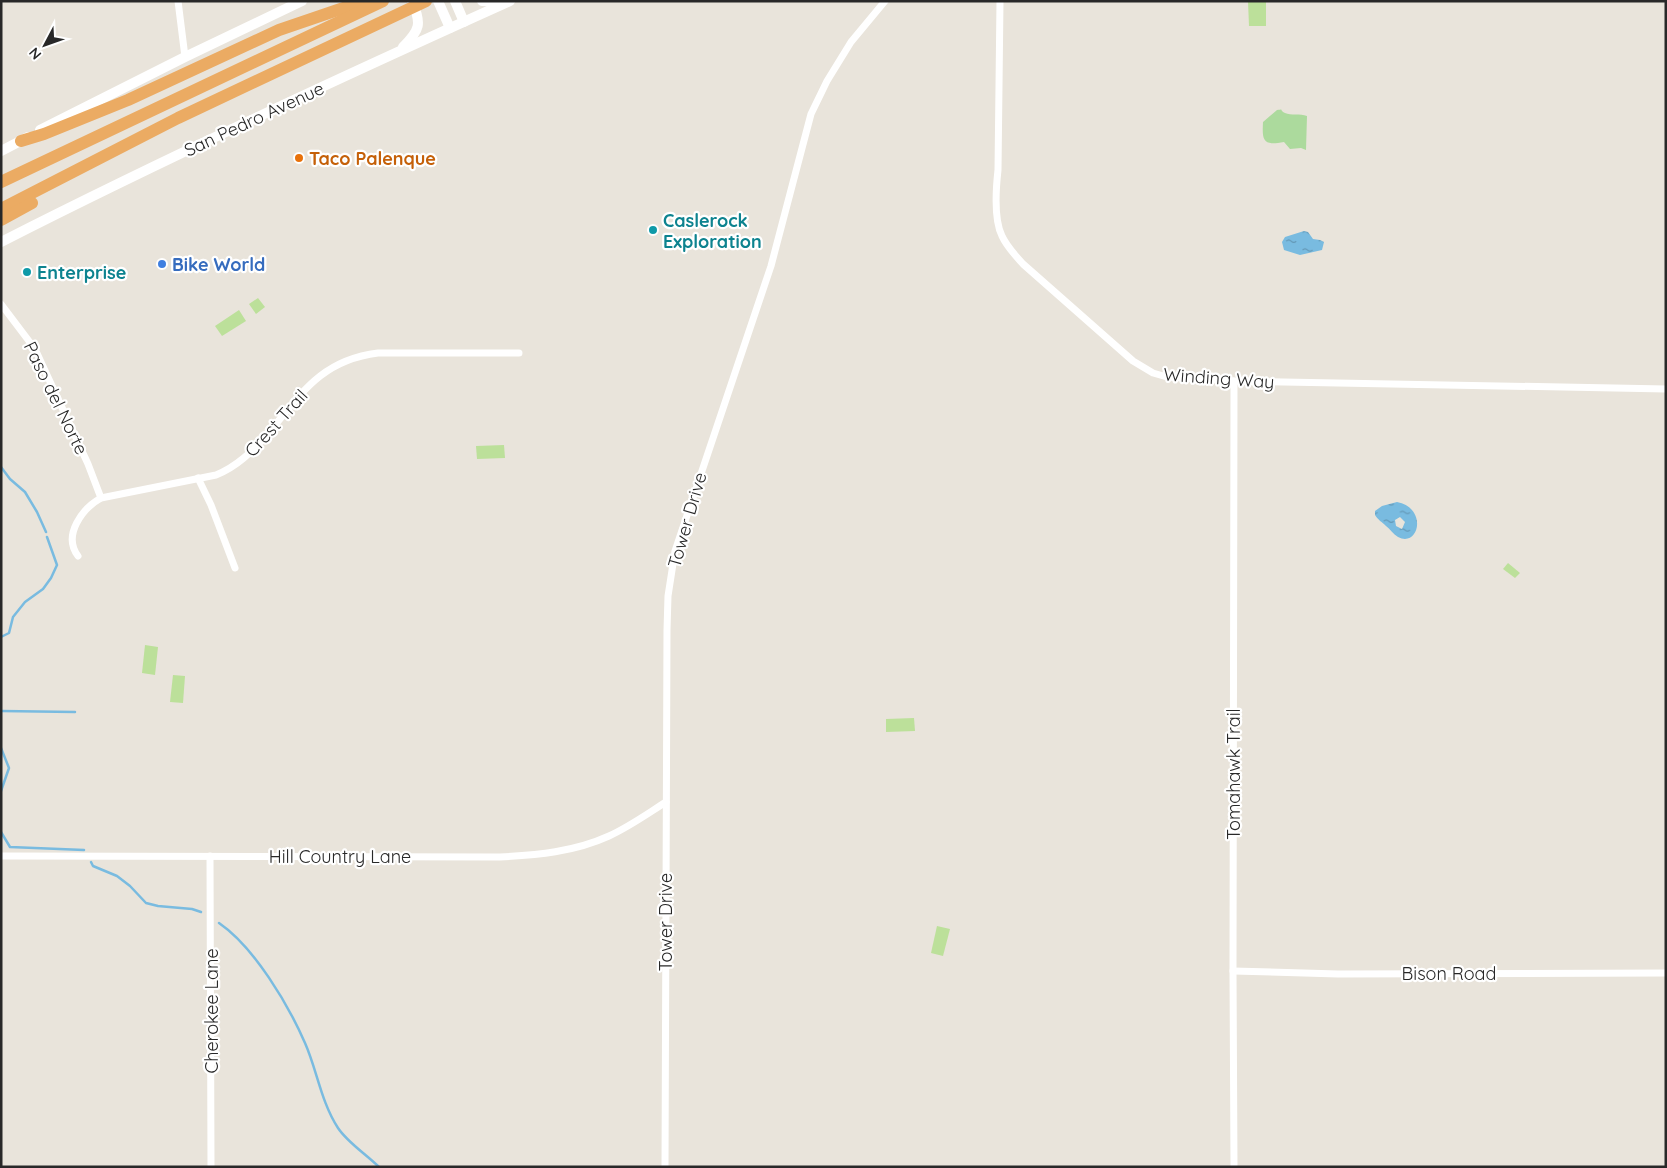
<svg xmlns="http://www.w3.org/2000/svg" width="1667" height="1168" font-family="Quicksand,sans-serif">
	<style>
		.grass { fill: #acda9d }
		.pitch { fill: #bce09a }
		.water { fill: url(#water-ripples); fill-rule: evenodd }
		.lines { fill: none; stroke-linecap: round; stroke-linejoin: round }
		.stream { stroke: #79bbe0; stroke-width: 2.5 }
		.street { stroke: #fff; stroke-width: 7 }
		.secondary { stroke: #fff; stroke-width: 10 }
		.highway { stroke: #ebab63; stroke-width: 12 }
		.food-dot { fill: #e8710a; stroke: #fff; stroke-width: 2 }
		.culture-dot { fill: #0f9aa8; stroke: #fff; stroke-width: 2 }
		.shop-dot { fill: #3f7fe0; stroke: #fff; stroke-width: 2 }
		.labels { text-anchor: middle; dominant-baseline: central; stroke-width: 4.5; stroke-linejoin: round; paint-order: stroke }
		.street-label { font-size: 18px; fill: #282828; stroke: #fff }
		.food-label { font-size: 18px; font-weight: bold; fill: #c56008; stroke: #fff; text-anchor: start }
		.culture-label { font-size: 18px; font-weight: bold; fill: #0d838f; stroke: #fff; text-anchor: start }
		.shop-label { font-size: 18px; font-weight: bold; fill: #366cbe; stroke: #fff; text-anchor: start }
	</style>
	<defs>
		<pattern id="water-ripples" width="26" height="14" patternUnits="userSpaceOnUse" patternTransform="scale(1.25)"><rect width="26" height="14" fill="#79bbe0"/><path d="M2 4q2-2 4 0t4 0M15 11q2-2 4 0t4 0" fill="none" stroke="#6398b6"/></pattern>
	</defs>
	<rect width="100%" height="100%" fill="#e9e4db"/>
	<!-- grass -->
	<path class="grass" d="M1277,110C1285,109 1278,109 1285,113C1291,116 1300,113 1307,116L1306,150L1301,148L1290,149L1284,142C1263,146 1262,141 1263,122Z"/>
	<!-- pitch -->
	<g class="pitch">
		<polygon points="1248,1 1266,1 1266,26 1249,26"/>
		<polygon points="258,298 265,307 256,314 249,304"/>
		<polygon points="239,310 246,321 222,336 215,326"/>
		<polygon points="504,445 505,458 477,459 476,446"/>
		<polygon points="1508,563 1520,573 1515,578 1503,569"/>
		<polygon points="145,645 158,647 155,675 142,673"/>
		<polygon points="173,675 185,676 183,703 170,702"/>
		<polygon points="914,718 915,731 886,732 886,719"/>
		<polygon points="937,926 950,929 943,956 931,953"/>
	</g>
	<!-- water -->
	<g class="water">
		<polygon points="1304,231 1308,232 1313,239 1320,240 1324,242 1322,250 1300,255 1284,250 1282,242 1285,237"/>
		<path d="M1397,502C1428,508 1419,548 1398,537C1393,534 1390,529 1386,526C1382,522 1378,520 1375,515V511L1382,506ZM1400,517L1405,522L1402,529L1396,526L1395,520Z"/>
	</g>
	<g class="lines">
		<!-- stream -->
		<g class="stream">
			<polyline points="1,467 10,479 25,492 37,512 46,532"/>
			<polyline points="1,637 9,633 13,617 25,602 43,589 51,578 57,565 47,537"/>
			<polyline points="1,711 75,712"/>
			<polyline points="1,748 9,768 1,791"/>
			<polyline points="1,832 10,847 84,850"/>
			<polyline points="91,862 93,866 117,876 130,886 146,903 158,906 192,909 201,912"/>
			<path d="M219,923C254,947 288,1004 305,1043C317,1070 321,1102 338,1128C348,1143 366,1154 379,1167"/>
		</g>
		<!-- street -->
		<g class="street">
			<polyline points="178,1 185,57"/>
			<path d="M1000,1L998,170C996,188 994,220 1002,236C1007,247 1015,255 1023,264L1133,361L1153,373L1167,377L1234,381L1666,389"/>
			<polyline points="1,304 35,349 88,464 101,498"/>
			<polyline points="1234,381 1233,971 1234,1167"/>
			<polyline points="198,478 211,505 235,568"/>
			<path d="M78,556C62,535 83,508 101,498L216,475C238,466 251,452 267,435C301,394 321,360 378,353H519"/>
			<path d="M1,856L500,857C537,855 574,852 609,836C629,827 647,814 666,802"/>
			<polyline points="210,856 211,1167"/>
			<polyline points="1233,971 1338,974 1666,973"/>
			<polyline points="665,1167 667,630 668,596 675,551 771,266 811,114 827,81 851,42 885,1"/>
		</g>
		<!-- secondary -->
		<g class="secondary">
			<polyline points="438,1 450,28"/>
			<polyline points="455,1 464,22"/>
			<polyline points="482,1 501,2"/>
			<path d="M403,47C420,30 422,24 412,1"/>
			<polyline points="40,130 185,57 302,1"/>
			<polyline points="1,151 28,137"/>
			<path d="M1,242C168,157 339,78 510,1"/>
		</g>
		<!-- highway -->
		<g class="highway">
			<polyline points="21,141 44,134 128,100 279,30 355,4 373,3"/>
			<polyline points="1,182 383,1"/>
			<polyline points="1,209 178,118 426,1"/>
			<polyline points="1,220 32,203"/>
		</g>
	</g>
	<!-- markers -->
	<circle class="food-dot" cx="299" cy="158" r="5"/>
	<g class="culture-dot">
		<circle cx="653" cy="230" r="5"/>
		<circle cx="27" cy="272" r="5"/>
	</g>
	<circle class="shop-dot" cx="162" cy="264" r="5"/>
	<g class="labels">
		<!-- street labels -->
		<g class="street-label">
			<text transform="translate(254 119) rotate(-25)">San Pedro Avenue</text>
			<text transform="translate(1219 378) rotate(4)">Winding Way</text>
			<text transform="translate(56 398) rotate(64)">Paso del Norte</text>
			<text transform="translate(276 423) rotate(-48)">Crest Trail</text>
			<text transform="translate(687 520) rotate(-74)">Tower Drive</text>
			<text transform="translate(1233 774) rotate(-90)">Tomahawk Trail</text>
			<text x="340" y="856">Hill Country Lane</text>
			<text transform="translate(665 922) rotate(-90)">Tower Drive</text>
			<text x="1449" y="973">Bison Road</text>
			<text transform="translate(211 1011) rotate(-90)">Cherokee Lane</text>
		</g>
		<!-- food labels -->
		<g class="food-label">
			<text x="309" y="158">Taco Palenque</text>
		</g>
		<!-- culture labels -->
		<g class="culture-label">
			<text x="663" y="220">Caslerock<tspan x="663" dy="21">Exploration</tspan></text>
			<text x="37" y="272">Enterprise</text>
		</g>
		<!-- shop labels -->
		<g class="shop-label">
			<text x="172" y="264">Bike World</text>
		</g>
	</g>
	<!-- border -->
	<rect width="1667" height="1168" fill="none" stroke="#282828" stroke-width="5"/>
	<!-- north arrow -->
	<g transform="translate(45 45) rotate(229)" stroke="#ffffff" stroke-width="4" paint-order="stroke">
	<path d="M0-4L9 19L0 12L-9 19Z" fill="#282828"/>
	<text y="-8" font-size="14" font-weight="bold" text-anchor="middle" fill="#282828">N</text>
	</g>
</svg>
